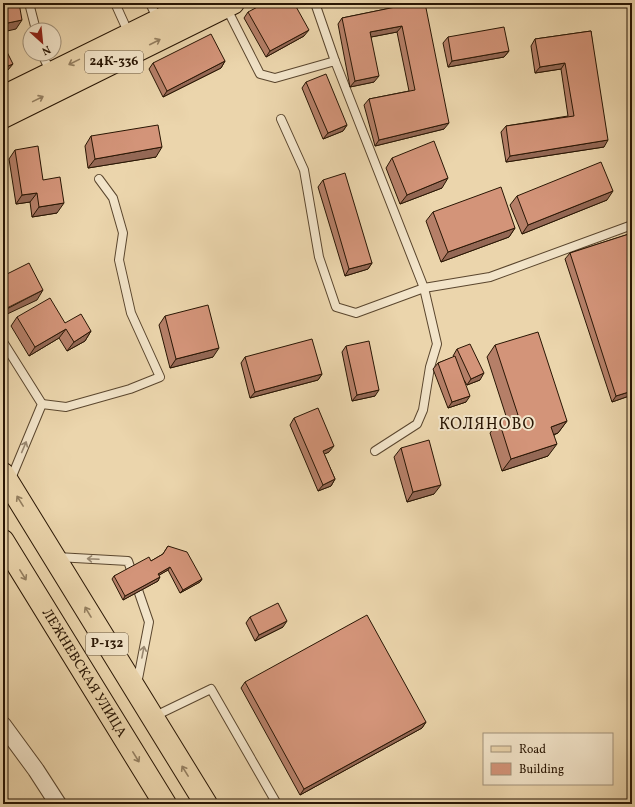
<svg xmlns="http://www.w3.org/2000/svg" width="635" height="807" font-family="Vollkorn,serif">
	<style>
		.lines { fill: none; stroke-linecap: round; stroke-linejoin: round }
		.service-casing { stroke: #5a462e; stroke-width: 10 }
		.minor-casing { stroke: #5a462e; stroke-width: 18 }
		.primary-casing { stroke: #291604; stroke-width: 24 }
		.trunk-casing { stroke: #291604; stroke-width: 24 }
		.service { stroke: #f2e4c9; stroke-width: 8 }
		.minor { stroke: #f2e4c9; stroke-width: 16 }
		.primary { stroke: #ebd5ac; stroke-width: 22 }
		.trunk { stroke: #ebd5ac; stroke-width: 22 }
		.wall { fill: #b57f68; stroke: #291604 }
		.shaded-wall { fill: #946855; stroke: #291604 }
		.building { fill: #d39479; stroke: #291604 }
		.oneway { stroke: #947f60 }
		.oneway2 { stroke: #988770 }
		.labels { text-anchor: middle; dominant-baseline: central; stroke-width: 4; stroke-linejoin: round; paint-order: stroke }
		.shield { fill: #f2e4c9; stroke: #65543f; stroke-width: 1 }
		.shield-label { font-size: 13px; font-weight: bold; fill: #291604 }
		.street-label { font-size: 14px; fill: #291604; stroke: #f2e4c9 }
		.quarter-label { font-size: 16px; letter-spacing: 1px; fill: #291604; stroke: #f2e4c9 }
	</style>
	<rect width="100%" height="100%" fill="#ebd5ac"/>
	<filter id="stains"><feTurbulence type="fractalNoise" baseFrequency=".005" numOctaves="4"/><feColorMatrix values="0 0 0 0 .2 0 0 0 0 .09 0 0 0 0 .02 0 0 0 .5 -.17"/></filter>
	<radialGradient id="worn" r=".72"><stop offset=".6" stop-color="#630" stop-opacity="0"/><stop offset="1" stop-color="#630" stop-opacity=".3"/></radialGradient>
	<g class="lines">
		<defs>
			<g id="service">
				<polyline points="29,3 36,30"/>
				<polyline points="115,3 129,34"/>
				<polyline points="150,3 158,20"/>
				<polyline points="315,3 335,61"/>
				<polyline points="226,7 260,74 275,78 335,61 424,288 437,344 430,367 423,410 417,424 375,451"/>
				<polyline points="42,54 51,73"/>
				<polyline points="281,119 304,170 319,257 336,307 356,313 424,288 490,277 632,225"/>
				<polyline points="3,342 42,404 10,481"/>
				<polyline points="42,404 66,407 130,389 160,377 131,313 119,260 123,233 113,198 99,179"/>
				<polyline points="57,557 128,561 149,622 137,684"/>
				<polyline points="153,717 211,689 277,804"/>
			</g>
			<polyline id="minor" points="3,725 36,770 58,804"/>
			<g id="primary">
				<polyline points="3,97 194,3"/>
				<polyline points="3,117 233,3"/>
			</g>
			<g id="trunk">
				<polyline points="3,474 206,804"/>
				<path id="s1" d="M3,541L165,804"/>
			</g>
		</defs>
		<!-- service casing -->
		<use href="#service" class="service-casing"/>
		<!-- minor casing -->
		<use href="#minor" class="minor-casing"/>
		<!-- primary casing -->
		<use href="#primary" class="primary-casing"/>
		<!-- trunk casing -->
		<use href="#trunk" class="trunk-casing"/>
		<!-- service -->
		<use href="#service" class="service"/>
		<!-- minor -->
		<use href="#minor" class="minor"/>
		<!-- primary -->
		<use href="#primary" class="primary"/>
		<!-- trunk -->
		<use href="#trunk" class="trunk"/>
	</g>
	<!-- wall -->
	<g class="wall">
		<polygon points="415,3 444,129 375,146 364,105 369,99 409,91 397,32 371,37 374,82 350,87 338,24 342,18"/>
		<polygon points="248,12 304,36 266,57 244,18"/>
		<polygon points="591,31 604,147 506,162 501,132 506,126 568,116 561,69 535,73 531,46 535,39"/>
		<polygon points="448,37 509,51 504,57 448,67 443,43"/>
		<polygon points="225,61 221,68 163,97 149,69 153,63"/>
		<polygon points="306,82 347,125 343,131 323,139 302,88"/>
		<polygon points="91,136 156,157 88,168 85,146"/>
		<polygon points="15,150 43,180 57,213 32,217 30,202 16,204 9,159"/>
		<polygon points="392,158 442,188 400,204 386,168"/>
		<polygon points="323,180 372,263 368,269 345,276 318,187"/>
		<polygon points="517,196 607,200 522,234 510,205"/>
		<polygon points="433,212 515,228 509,237 441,262 426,221"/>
		<polygon points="632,233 632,395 612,402 565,259 570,253"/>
		<polygon points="165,316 213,357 170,368 159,325"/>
		<polygon points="17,317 65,323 91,331 85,341 67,351 59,338 29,356 11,326"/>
		<polygon points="495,345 567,421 558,433 554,435 548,456 502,471 490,433 499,421 507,419 487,357"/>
		<polygon points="346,346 375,396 352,401 342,352"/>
		<polygon points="457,349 480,380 467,385 464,380 466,402 448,408 433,369 438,363 454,357 453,356"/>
		<polygon points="245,357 322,374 318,380 250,398 241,363"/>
		<polygon points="294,418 329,452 324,454 335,479 331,486 318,491 290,425"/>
		<polygon points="401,448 434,494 407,502 394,457"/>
		<polygon points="168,546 202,579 200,582 180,593 168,570 159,575 158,581 123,600 112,579 114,576 151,561 163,554"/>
		<polygon points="250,617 283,627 255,641 246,623"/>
		<polygon points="245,682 426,722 422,728 300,795 241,688"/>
	</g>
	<!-- shaded-wall -->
	<g class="shaded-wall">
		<polygon points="22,20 16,29 3,32 3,24"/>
		<polygon points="402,26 397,32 366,38 370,32"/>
		<polygon points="309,30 304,36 266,57 270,51"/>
		<polygon points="509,51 504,57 448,67 452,61"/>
		<polygon points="225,61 221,68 163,97 167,91"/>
		<polygon points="565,63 561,69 535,73 540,67"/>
		<polygon points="13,64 8,70 3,73 3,68"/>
		<polygon points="379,76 374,82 350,87 355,81"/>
		<polygon points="449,123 444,129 375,146 379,140"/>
		<polygon points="347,125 343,131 323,139 328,133"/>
		<polygon points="608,140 604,147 506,162 510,156"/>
		<polygon points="162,147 156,157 88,168 95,159"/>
		<polygon points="448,178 442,188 400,204 407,195"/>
		<polygon points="613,191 607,200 522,234 528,225"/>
		<polygon points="37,193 30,202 16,204 22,195"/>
		<polygon points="64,203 57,213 32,217 39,207"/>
		<polygon points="515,228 509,237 441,262 448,252"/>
		<polygon points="372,263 368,269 345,276 349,269"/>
		<polygon points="43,290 37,300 3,316 3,311"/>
		<polygon points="66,329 59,338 29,356 35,347"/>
		<polygon points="91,331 85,341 67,351 74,342"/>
		<polygon points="219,348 213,357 170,368 176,359"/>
		<polygon points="484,373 480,380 467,385 471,379"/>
		<polygon points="322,374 318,380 250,398 255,392"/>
		<polygon points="379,390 375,396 352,401 357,395"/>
		<polygon points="632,391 632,395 612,402 616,396"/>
		<polygon points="470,396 466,402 448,408 452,402"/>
		<polygon points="567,421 558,433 543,438 551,427"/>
		<polygon points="557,444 548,456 502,471 511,459"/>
		<polygon points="334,446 329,452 318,457 323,451"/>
		<polygon points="335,479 331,486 318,491 323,485"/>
		<polygon points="441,485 434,494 407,502 413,492"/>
		<polygon points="170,567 168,570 156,577 158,574"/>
		<polygon points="160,577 158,581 123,600 125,596"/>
		<polygon points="202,579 200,582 180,593 183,590"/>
		<polygon points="287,621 283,627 255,641 259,635"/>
		<polygon points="426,722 422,728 300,795 304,789"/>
	</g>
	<!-- building -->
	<g class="building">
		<polygon points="3,3 19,3 22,20 3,24"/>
		<polygon points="265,3 294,3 309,30 270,51 248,12"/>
		<polygon points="415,3 425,3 449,123 379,140 369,99 415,90 402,26 370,32 379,76 355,81 342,18"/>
		<polygon points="504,27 509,51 452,61 448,37"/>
		<polygon points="591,31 608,140 510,156 506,126 574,116 565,63 540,67 535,39"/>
		<polygon points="211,34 225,61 167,91 153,63"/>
		<polygon points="6,50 13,64 3,68 3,52"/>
		<polygon points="326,74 347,125 328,133 306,82"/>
		<polygon points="158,125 162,147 95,159 91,136"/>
		<polygon points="434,141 448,178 407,195 392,158"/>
		<polygon points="38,146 43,180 60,177 64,203 39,207 37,193 22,195 15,150"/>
		<polygon points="601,162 613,191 528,225 517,196"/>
		<polygon points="345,173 372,263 349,269 323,180"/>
		<polygon points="501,187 515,228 448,252 433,212"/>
		<polygon points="632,233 632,391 616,396 570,253"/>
		<polygon points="29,263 43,290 3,310 3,276"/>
		<polygon points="50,298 65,323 81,314 91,331 74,342 66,329 35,347 17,317"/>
		<polygon points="208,305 219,348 176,359 165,316"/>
		<polygon points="538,332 567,421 551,427 557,444 511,459 499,421 518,415 495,345"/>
		<polygon points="312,339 322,374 255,392 245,357"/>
		<polygon points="369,341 379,390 357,395 346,346"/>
		<polygon points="470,344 484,373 471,379 457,349"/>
		<polygon points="455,356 470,396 452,402 438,363"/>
		<polygon points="318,408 334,446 323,451 335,479 323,485 294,418"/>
		<polygon points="429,440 441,485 413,492 401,448"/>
		<polygon points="168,546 187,552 202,579 183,590 170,567 158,574 160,577 125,596 114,576 149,557 151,561 163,554"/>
		<polygon points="278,603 287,621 259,635 250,617"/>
		<polygon points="367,615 426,722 304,789 245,682"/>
	</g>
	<!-- one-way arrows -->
	<defs><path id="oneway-shaft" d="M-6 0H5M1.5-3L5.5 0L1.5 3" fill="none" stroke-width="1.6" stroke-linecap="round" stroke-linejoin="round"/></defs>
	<g class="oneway">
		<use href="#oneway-shaft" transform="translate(155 42) rotate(-27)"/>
		<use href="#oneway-shaft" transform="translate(74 62) rotate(154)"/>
		<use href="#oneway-shaft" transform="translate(38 99) rotate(-26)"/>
		<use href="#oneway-shaft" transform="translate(20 501) rotate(-122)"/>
		<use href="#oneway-shaft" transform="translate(23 575) rotate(58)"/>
		<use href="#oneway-shaft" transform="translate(88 612) rotate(-121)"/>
		<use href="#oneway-shaft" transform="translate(136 757) rotate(58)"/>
		<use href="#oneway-shaft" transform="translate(185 771) rotate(-122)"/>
	</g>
	<g class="oneway2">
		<use href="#oneway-shaft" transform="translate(24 447) rotate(-67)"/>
		<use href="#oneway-shaft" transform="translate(93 559) rotate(-177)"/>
		<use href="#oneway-shaft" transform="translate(143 652) rotate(-79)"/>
	</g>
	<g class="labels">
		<!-- shield labels -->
		<g class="shield">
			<rect x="85" y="51" width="58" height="22" rx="3"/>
			<rect x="86" y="633" width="42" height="22" rx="3"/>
		</g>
		<g class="shield-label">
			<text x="114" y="62">24К-336</text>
			<text x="107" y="644">Р-132</text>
		</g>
		<!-- street labels -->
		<g class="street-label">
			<text stroke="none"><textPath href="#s1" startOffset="155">ЛЕЖНЕВСКАЯ УЛИЦА</textPath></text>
		</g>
		<!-- quarter labels -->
		<g class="quarter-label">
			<text x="487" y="425">КОЛЯНОВО</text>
		</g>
	</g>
	<!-- margin -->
	<rect width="635" height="807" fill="none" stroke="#ebd5ac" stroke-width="16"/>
	<rect x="4" y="4" width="627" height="799" fill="none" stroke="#291604" stroke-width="2"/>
	<rect x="8" y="8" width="619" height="791" fill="none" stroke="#291604"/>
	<!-- legend -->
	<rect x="483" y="733" width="130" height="52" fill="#f2e4c9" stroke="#a2927a"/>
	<rect x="491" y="746" width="20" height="6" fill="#ebd5ac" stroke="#a2927a"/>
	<text x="519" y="753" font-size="12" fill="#291604">Road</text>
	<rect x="491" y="763" width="20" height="12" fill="#d39479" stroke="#a2927a"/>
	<text x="519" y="773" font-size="12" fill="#291604">Building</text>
	<!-- north arrow -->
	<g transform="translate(42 42) rotate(153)"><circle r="19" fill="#f2e4c9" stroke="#a2927a"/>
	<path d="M0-3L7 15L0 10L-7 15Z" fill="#8f2418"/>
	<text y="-6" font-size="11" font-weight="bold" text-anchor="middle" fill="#291604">N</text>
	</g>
	<rect width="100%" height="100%" filter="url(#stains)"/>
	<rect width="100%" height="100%" fill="url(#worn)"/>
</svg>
